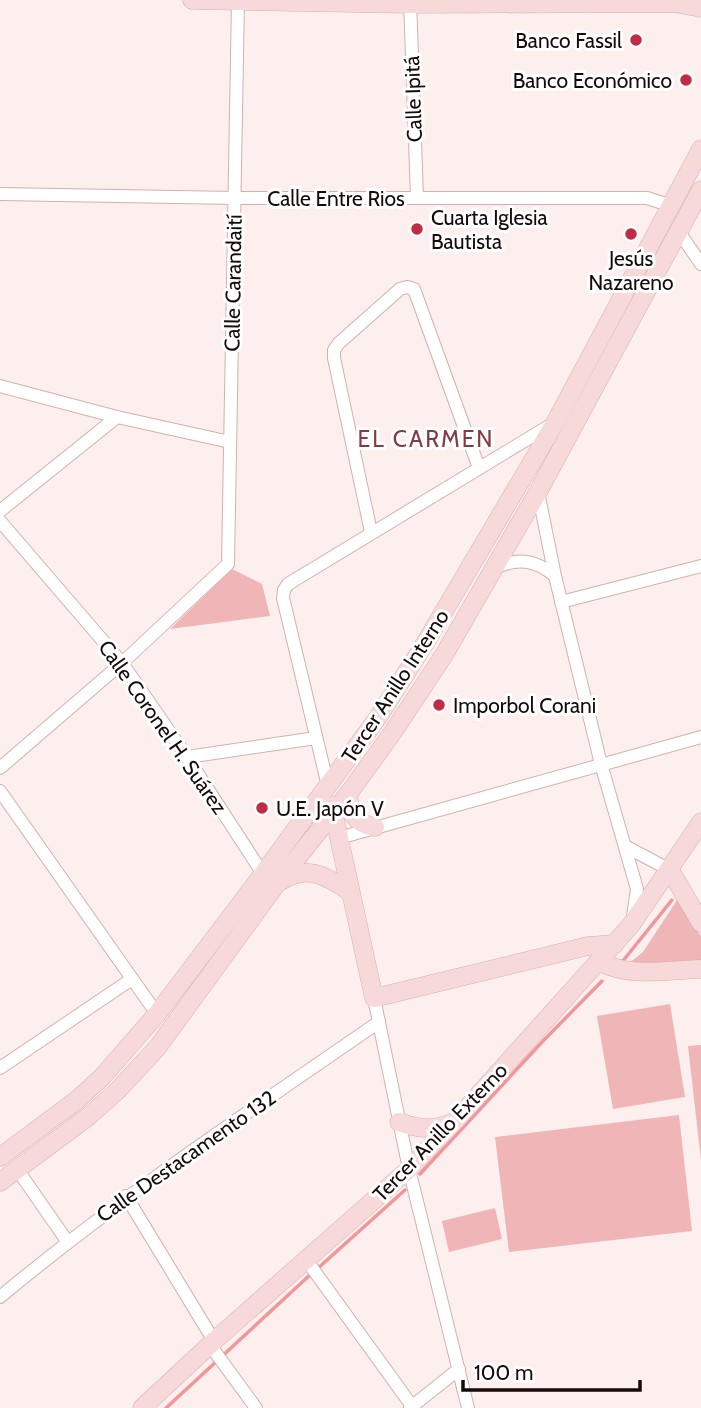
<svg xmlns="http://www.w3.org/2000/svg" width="701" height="1408" font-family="Cabin,sans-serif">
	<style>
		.green { fill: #f0b5b6 }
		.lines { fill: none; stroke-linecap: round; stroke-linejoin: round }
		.stream { stroke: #f29699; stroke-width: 3.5 }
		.street-casing { stroke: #d3b0b0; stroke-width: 14 }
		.secondary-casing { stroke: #d3b0b0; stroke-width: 19 }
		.street { stroke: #fff; stroke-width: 12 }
		.secondary { stroke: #f7d9da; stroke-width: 18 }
		.poi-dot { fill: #be2d43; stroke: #fff; stroke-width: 2.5 }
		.labels { text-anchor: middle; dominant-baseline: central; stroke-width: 6; stroke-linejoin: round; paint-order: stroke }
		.poi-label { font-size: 21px; fill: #160a0b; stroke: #fff; text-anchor: start }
		.street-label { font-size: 21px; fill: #160a0b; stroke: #fff }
		.neighbourhood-label { font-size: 23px; letter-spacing: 2px; fill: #843b40; stroke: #fff }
	</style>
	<rect width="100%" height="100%" fill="#feefef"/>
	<!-- green -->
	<g class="green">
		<polygon points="232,569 262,584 270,616 170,629"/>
		<polygon points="677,900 701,936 701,964 628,964 643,952"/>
		<polygon points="670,1004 685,1097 613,1109 597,1016"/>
		<polygon points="701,1045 701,1160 688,1046"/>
		<polygon points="679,1115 692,1231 509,1252 495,1137"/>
		<polygon points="495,1208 502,1239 449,1252 442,1221"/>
	</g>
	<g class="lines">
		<!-- stream -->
		<g class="stream">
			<polyline points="622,962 672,900"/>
			<polyline points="420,1174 542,1042 602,981"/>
			<polyline points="317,1269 405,1190"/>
			<polyline points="166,1408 311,1274"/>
		</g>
		<defs>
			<g id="street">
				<polyline points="410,0 417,198"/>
				<polyline points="0,194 235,198 647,198 672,206"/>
				<polyline points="679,232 701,264"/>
				<polyline points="0,386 117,417 230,442"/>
				<polyline points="538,492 555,576 601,764 637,889 633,917"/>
				<polyline points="0,511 117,417"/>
				<polyline points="0,521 122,663 187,757 263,874"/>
				<polyline points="371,532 334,358 334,350 339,343 400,289 407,287 414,289 479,468"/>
				<path d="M495,568C518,557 536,560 555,576"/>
				<polyline points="561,602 701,566"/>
				<polyline points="187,757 316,738"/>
				<polyline points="0,768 122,663 228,564 238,0"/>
				<polyline points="328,786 283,598 284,590 288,584 554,423"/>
				<polyline points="0,791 157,1014"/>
				<polyline points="339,838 701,737"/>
				<polyline points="625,846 670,870"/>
				<polyline points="374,998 409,1169 468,1408"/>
				<polyline points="0,1068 132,979"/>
				<polyline points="17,1169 67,1241"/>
				<polyline points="126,1196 214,1341"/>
				<polyline points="307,1261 412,1406"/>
				<path d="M0,1297C120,1197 250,1111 379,1022"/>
				<polyline points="210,1345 256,1408"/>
				<polyline points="410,1408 459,1369"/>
			</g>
			<g id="secondary">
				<polyline points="192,0 410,4 674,3 701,8"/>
				<path d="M349,793C347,812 356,824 375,827"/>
				<polyline points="332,806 374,998 588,946 615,944"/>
				<polyline points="670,870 701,923"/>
				<path d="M281,881C307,864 327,876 350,892"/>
				<path d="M599,962C634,978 664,970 701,969"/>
				<path d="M399,1122C418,1129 434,1131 453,1122"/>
				<polyline points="0,1157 77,1100 102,1077 157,1014 263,874 379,716 427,640 555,423 701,149"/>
				<polyline points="0,1182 89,1116 117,1091 157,1048 278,882 349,793 393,732 444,655 538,492 701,190"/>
				<polyline points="142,1408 214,1341 409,1169 456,1120 631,925 701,822"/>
			</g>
		</defs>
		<!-- street casing -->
		<use href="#street" class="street-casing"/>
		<!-- secondary casing -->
		<use href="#secondary" class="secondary-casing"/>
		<!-- street -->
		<use href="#street" class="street"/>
		<!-- secondary -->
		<use href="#secondary" class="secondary"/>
	</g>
	<!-- markers -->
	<g class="poi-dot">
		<circle cx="636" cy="40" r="7"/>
		<circle cx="686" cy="80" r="7"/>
		<circle cx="417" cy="229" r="7"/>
		<circle cx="631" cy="234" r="7"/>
		<circle cx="439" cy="705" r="7"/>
		<circle cx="262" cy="808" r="7"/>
	</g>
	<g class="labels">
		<!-- poi labels -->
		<g class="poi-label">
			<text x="622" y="40" text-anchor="end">Banco Fassil</text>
			<text x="672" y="80" text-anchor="end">Banco Económico</text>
			<text x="431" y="217">Cuarta Iglesia<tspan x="431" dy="24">Bautista</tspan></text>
			<text x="631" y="258" text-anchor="middle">Jesús<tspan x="631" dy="24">Nazareno</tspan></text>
			<text x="453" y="705">Imporbol Corani</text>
			<text x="276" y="808">U.E. Japón V</text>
		</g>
		<!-- street labels -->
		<g class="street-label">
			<text transform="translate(413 99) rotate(-92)">Calle Ipitá</text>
			<text x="336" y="198">Calle Entre Rios</text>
			<text transform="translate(233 283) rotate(-89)">Calle Carandaití</text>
			<text transform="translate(395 686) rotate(-57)">Tercer Anillo Interno</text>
			<text transform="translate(163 727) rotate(55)">Calle Coronel H. Suárez</text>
			<text transform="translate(440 1132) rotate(-46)">Tercer Anillo Externo</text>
			<text transform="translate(186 1156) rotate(-35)">Calle Destacamento 132</text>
		</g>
		<!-- neighbourhood labels -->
		<g class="neighbourhood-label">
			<text x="426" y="439">EL CARMEN</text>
		</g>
	</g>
	<!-- scale -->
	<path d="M463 1380v10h177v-10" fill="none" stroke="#160a0b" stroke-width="3.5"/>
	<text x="474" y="1380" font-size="21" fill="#160a0b" stroke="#ffffff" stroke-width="5" paint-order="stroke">100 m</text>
</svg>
